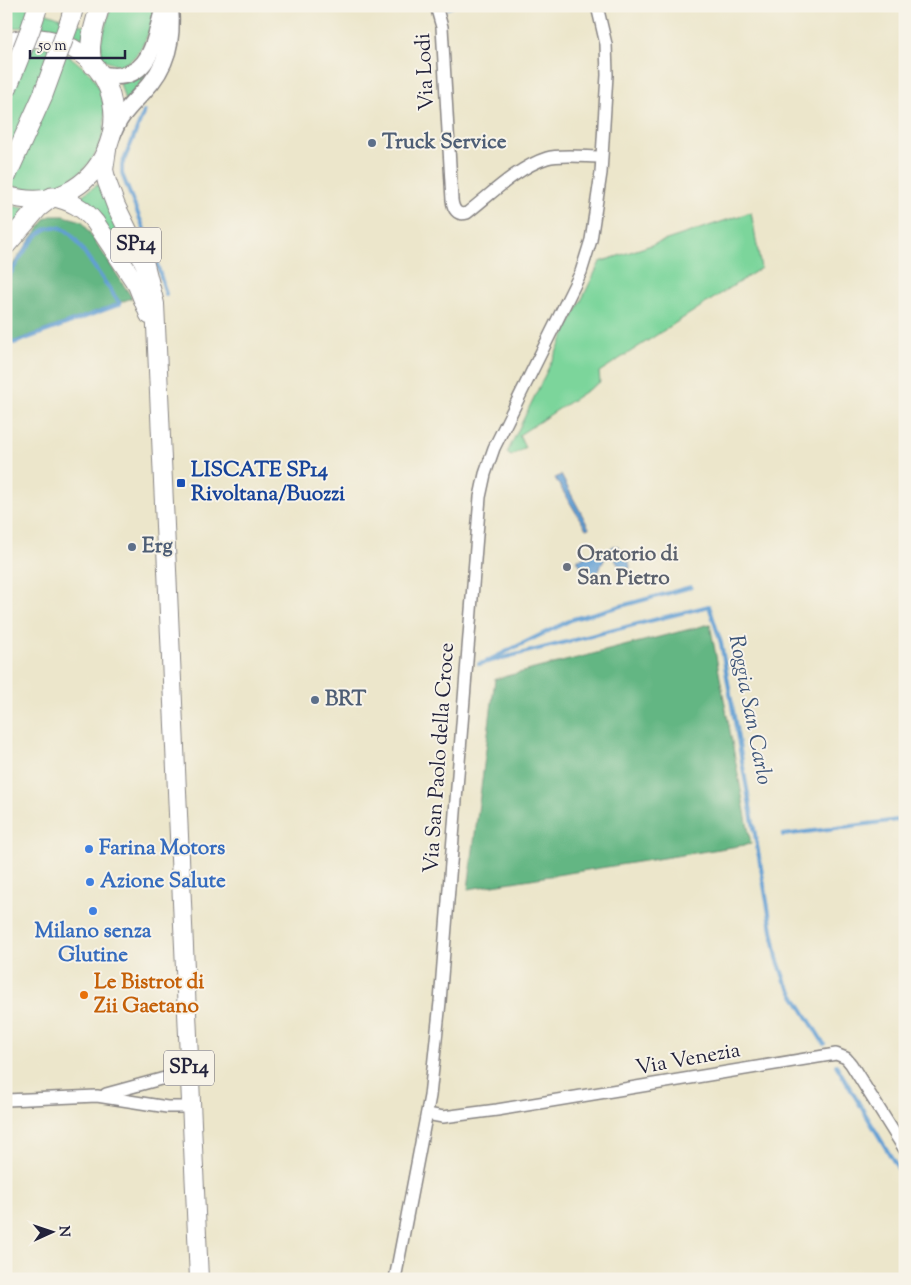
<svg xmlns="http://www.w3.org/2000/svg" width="911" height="1285" font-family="'Sorts Mill Goudy',serif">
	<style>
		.green { fill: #7bd59b; stroke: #4e7c6b }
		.forest { fill: #64b683; stroke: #436c5f }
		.water { fill: #629fd3; stroke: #426087 }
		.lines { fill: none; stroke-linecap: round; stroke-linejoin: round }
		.stream { stroke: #629fd3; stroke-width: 4 }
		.minor-casing { stroke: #878483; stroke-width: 14 }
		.secondary-casing { stroke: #878483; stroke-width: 19 }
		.primary-casing { stroke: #878483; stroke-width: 20 }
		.trunk-casing { stroke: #878483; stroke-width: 21 }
		.minor { stroke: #fff; stroke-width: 11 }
		.secondary { stroke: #fff; stroke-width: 16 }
		.primary { stroke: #fff; stroke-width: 18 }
		.trunk { stroke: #fff; stroke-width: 19 }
		.trunk-bridge-casing { stroke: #878483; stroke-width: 21; stroke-linecap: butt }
		.trunk-bridge { stroke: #fff; stroke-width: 19 }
		.service-dot { fill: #5c6f8a; stroke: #f7f3e8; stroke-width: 2 }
		.transit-dot { fill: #1a4fb4; stroke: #f7f3e8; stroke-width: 2 }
		.worship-dot { fill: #6b7280; stroke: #f7f3e8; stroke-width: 2 }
		.shop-dot { fill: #3f7fe0; stroke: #f7f3e8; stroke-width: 2 }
		.food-dot { fill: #e8710a; stroke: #f7f3e8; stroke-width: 2 }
		.labels { text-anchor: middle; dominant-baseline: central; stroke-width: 4; stroke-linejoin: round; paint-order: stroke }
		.shield { fill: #f7f3e8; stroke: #62616f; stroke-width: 1 }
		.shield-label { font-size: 20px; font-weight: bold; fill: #22223b }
		.street-label { font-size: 21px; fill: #22223b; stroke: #f7f3e8 }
		.service-label { font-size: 21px; font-weight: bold; fill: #4e5e75; stroke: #f7f3e8; text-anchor: start }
		.transit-label { font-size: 21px; font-weight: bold; fill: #164399; stroke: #f7f3e8; text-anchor: start }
		.worship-label { font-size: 21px; font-weight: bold; fill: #5b616d; stroke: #f7f3e8; text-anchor: start }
		.shop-label { font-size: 21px; font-weight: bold; fill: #366cbe; stroke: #f7f3e8; text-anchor: start }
		.food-label { font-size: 21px; font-weight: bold; fill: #c56008; stroke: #f7f3e8; text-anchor: start }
		.water-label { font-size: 22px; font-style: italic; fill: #3c5478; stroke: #f7f3e8 }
	</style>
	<rect width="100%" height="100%" fill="#f7f3e8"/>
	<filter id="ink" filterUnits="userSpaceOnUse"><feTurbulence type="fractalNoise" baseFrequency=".02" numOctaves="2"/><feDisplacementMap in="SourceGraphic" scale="10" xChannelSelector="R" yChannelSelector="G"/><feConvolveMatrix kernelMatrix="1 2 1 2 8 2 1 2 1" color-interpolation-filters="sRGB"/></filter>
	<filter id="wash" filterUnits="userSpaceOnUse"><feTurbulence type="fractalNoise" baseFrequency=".0096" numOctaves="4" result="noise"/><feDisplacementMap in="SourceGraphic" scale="20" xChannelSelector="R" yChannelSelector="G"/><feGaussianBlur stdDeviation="1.12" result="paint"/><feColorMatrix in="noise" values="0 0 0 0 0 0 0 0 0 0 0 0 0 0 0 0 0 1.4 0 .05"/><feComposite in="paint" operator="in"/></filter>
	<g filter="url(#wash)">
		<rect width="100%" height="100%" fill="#ece6cb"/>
		<!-- green -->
		<g class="green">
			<path d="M13,6H27L87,27L84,40C61,23 33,24 6,30V23Z"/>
			<path d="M111,6H155C153,29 133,85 102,57L101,42Z"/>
			<path d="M23,47C29,47 36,46 42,47C55,48 70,55 79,64C83,67 87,71 91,74C97,82 102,96 104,106C112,163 60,203 6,184V52Z"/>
			<path d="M155,64L156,66L125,101L120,83C135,81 145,75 155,64Z"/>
			<polygon points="97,185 99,185 131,256 130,259 78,198"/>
			<polygon points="6,205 29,209 6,235 6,220 8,217 6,216"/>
			<polygon points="751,212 761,268 599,372 600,382 519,435 525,448 511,456 507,453 600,262"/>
		</g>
		<!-- forest -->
		<g class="forest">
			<polygon points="51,216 64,216 82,221 132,298 6,344 6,274 46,218"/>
			<polygon points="710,624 751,844 468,889 495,679"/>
		</g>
		<!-- water -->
		<g class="water">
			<polygon points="561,475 589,528 586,529 555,478"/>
			<path d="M613,546H618C624,552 630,560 630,568L626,570L621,569L613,557L609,556L605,558L598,572L589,580H586V573L582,570V567L578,562V559L584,558L585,555L591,556L594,552L599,553L602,551H607Z"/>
		</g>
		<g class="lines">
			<!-- stream -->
			<g class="stream">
				<polyline points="448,8 453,6"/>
				<polyline points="144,112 122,165 122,174 154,254 166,294"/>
				<path d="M6,281C20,260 45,202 75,239L120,304L14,343L6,338"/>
				<polyline points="487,661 573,619 691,587"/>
				<polyline points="479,664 709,606 721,643 777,958 785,981 824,1044"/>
				<polyline points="783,835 905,819"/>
				<polyline points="836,1065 905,1180"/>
			</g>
		</g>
	</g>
	<g filter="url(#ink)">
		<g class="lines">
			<defs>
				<g id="minor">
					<path d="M436,6L442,27L452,200C453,209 457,216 467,213C490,195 518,167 547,158C559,154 587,157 601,157"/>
					<polyline points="106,1094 161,1079 189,1074"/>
					<polyline points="6,1100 97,1096 167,1107 191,1107"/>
					<polyline points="427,1114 443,1117 497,1110 836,1054 846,1058 851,1064 905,1150"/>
					<polyline points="395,1279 430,1096 440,1002 480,497 485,474 494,448 581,272 591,240 601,173 607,75 606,44 597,6"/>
				</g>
				<g id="secondary">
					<path d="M100,74C150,86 154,43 164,6"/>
					<path d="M112,136C118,117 130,106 143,92C168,66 173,40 170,6"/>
				</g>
				<g id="primary">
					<path d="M6,43C28,35 52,37 72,48C157,96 99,226 6,195"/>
					<polyline points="107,150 104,170 107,182 116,206 145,265 155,304 199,1279"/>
					<path d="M52,197C70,201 83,207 95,222L137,285L149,315"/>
				</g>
				<g id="trunk">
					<polyline points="70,21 74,6"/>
					<path d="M93,65C86,48 95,23 100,6"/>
					<polyline points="6,245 38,208 52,197"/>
				</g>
			</defs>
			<!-- minor casing -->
			<use href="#minor" class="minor-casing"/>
			<!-- secondary casing -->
			<use href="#secondary" class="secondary-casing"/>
			<!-- primary casing -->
			<use href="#primary" class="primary-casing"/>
			<!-- trunk casing -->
			<use href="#trunk" class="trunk-casing"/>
			<!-- minor -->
			<use href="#minor" class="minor"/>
			<!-- secondary -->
			<use href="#secondary" class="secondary"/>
			<!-- primary -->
			<use href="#primary" class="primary"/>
			<!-- trunk -->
			<use href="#trunk" class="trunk"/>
			<defs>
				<g id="trunk-bridge">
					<polyline points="6,91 30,30 37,9"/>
					<polyline points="6,177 43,95 70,21"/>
				</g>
			</defs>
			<!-- trunk-bridge casing -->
			<use href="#trunk-bridge" class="trunk-bridge-casing"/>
			<!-- trunk-bridge -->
			<use href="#trunk-bridge" class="trunk-bridge"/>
		</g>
	</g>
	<!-- markers -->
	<g class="service-dot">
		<circle cx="372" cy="143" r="5"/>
		<circle cx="132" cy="547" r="5"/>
		<circle cx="315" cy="700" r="5"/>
	</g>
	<rect class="transit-dot" x="176" y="478" width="10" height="10" rx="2.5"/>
	<circle class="worship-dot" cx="567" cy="567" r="5"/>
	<g class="shop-dot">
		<circle cx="89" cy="849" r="5"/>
		<circle cx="90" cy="882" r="5"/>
		<circle cx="93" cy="911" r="5"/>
	</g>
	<circle class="food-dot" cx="84" cy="995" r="5"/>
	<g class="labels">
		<!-- shield labels -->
		<g class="shield">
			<rect x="111" y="227.5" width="50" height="35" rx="4"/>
			<rect x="164" y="1050.5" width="50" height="35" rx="4"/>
		</g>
		<g class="shield-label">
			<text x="136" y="245">SP14</text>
			<text x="189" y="1068">SP14</text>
		</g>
		<!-- street labels -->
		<g class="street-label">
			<text transform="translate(426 72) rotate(-93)">Via Lodi</text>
			<text transform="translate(440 758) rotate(-86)">Via San Paolo della Croce</text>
			<text transform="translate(688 1060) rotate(-10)">Via Venezia</text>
		</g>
		<!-- service labels -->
		<g class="service-label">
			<text x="382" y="143">Truck Service</text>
			<text x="142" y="547">Erg</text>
			<text x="325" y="700">BRT</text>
		</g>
		<!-- transit labels -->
		<g class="transit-label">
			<text x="191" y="471">LISCATE SP14<tspan x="191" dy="24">Rivoltana/Buozzi</tspan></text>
		</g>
		<!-- worship labels -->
		<g class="worship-label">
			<text x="577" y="555">Oratorio di<tspan x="577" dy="24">San Pietro</tspan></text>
		</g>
		<!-- shop labels -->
		<g class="shop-label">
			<text x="99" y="849">Farina Motors</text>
			<text x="100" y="882">Azione Salute</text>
			<text x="93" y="932" text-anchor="middle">Milano senza<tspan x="93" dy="24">Glutine</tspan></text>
		</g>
		<!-- food labels -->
		<g class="food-label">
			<text x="94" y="983">Le Bistrot di<tspan x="94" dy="24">Zii Gaetano</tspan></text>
		</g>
		<!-- water labels -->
		<g class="water-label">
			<text transform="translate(749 710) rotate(79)">Roggia San Carlo</text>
		</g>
	</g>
	<!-- margin -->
	<rect width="911" height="1285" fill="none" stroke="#f7f3e8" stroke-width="25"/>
	<!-- north arrow -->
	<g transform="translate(52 1232) rotate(87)" stroke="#f7f3e8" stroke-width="4" paint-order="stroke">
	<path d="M0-4L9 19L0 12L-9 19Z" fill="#22223b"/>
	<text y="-8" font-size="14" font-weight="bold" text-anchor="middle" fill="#22223b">N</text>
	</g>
	<!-- scale -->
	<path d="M30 50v8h95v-8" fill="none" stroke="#22223b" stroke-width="2.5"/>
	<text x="38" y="50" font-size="15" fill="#22223b" stroke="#f7f3e8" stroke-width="4" paint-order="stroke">50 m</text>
</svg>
